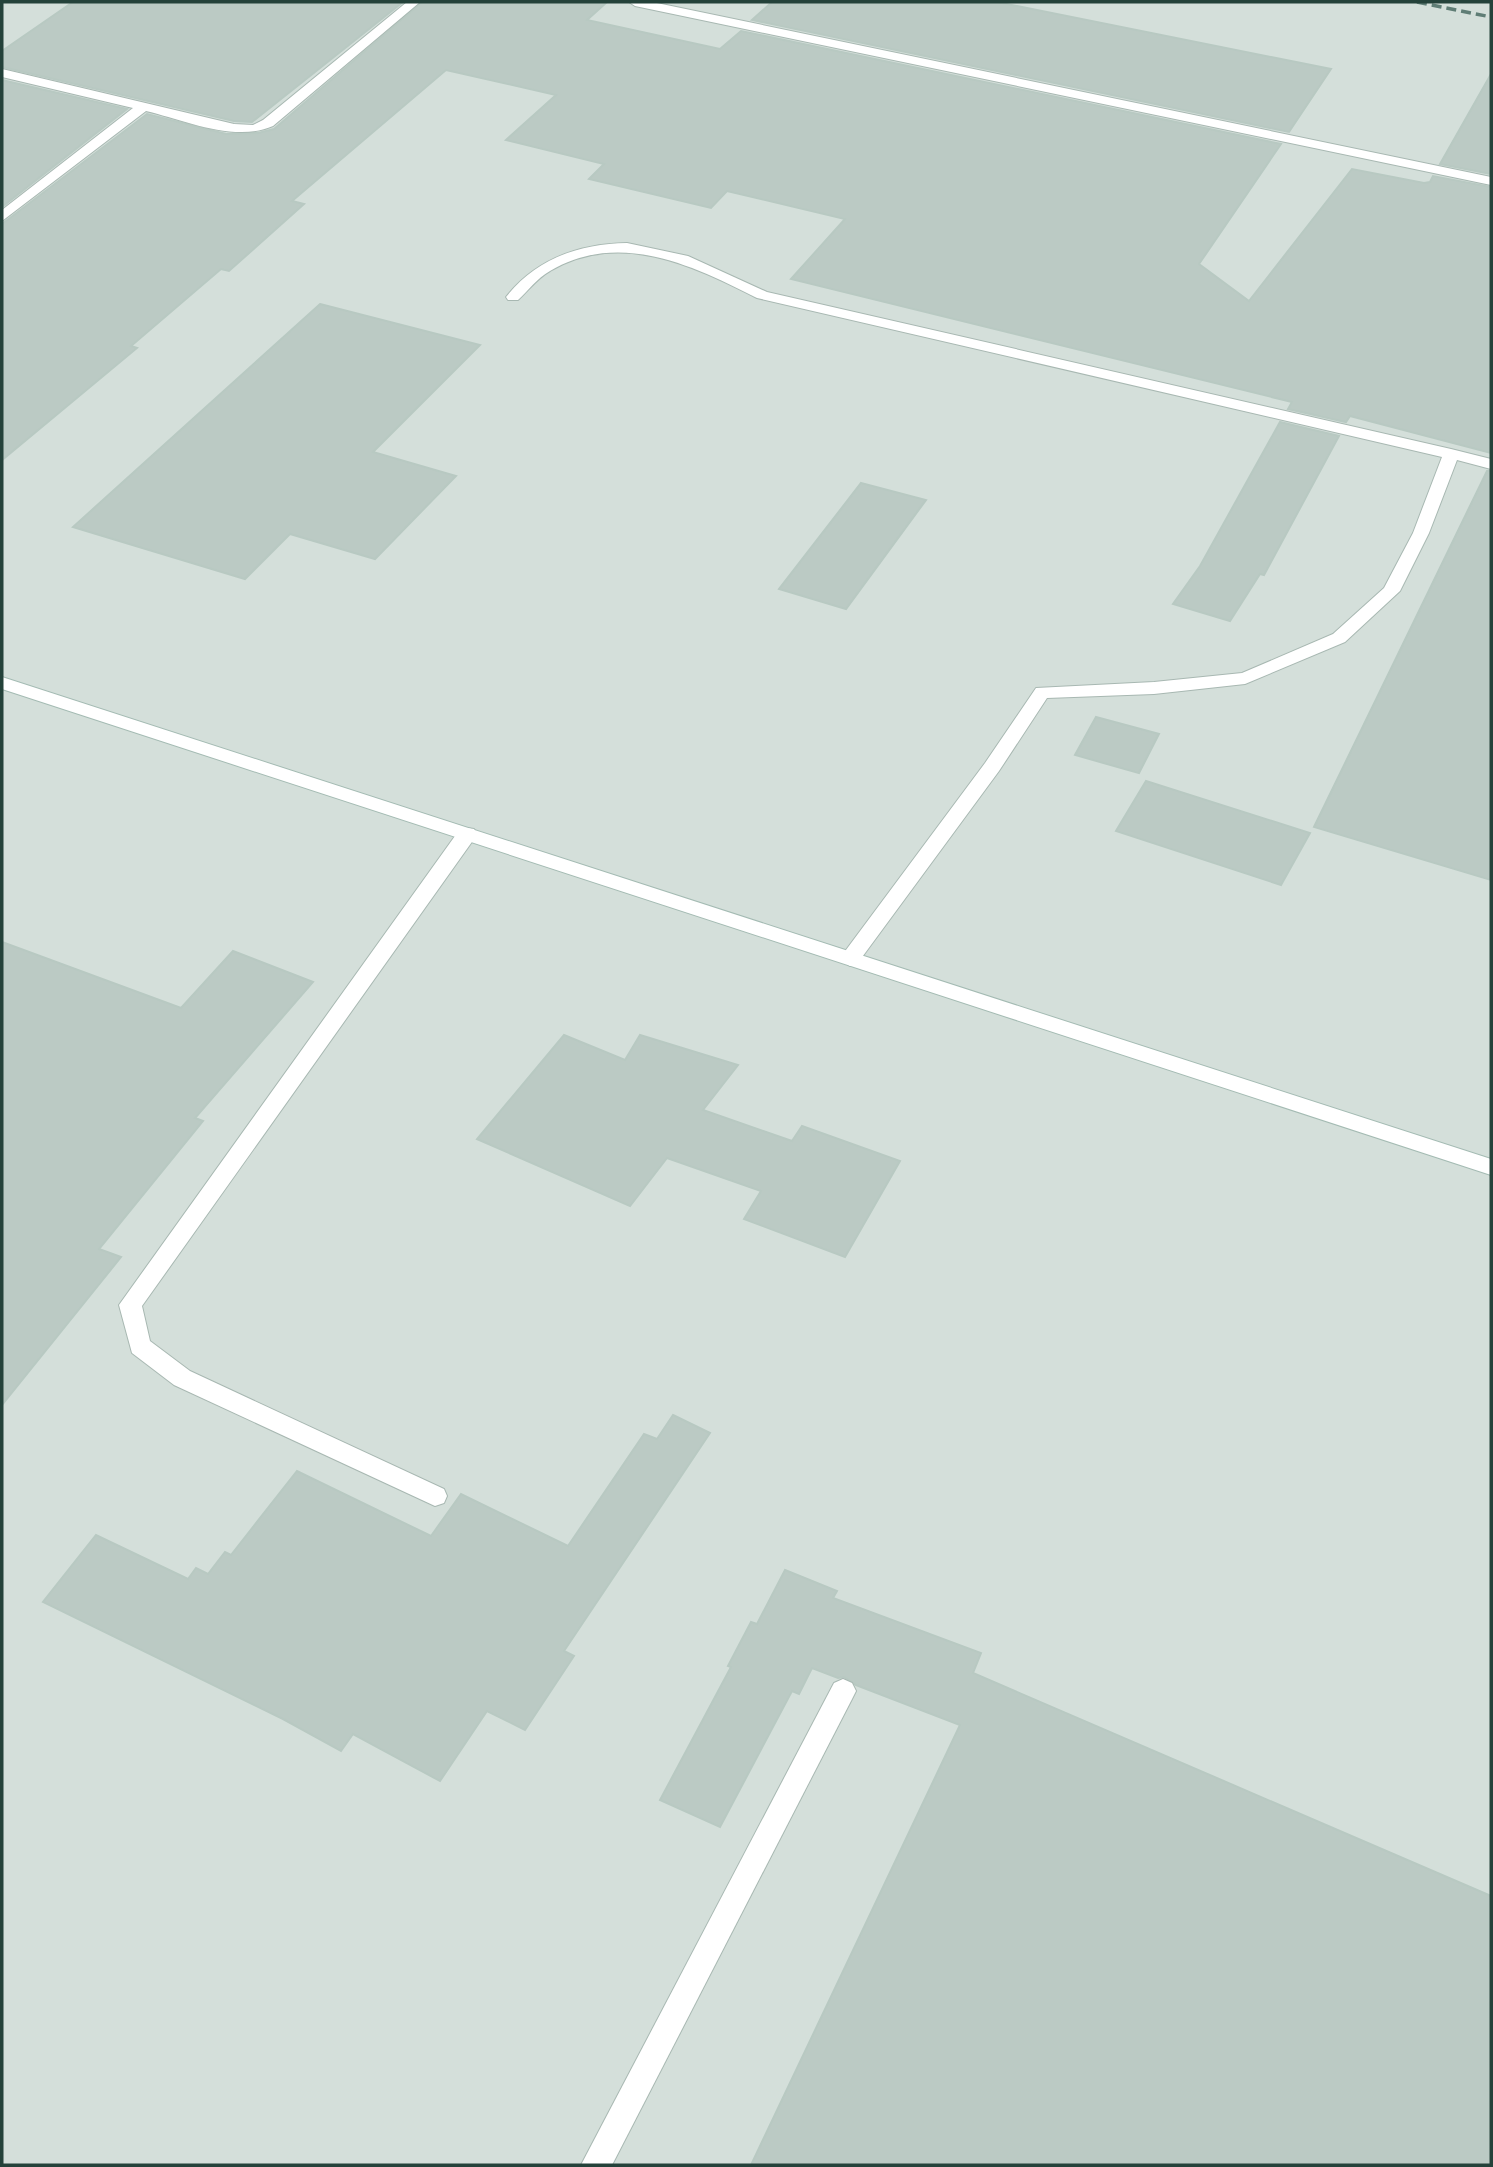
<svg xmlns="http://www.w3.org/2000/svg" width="1493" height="2167" font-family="'Open Sans',sans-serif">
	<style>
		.built { fill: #d4dfda }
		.building { fill: #bbcac4; stroke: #b8c9c2; stroke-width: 2 }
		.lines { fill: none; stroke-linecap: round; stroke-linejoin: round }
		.lane-casing { stroke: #a8b8b2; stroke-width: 2 }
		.secondary-casing { stroke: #a4bbb3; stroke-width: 2 }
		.lane { fill: #fff; fill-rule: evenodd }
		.secondary { fill: #fff; fill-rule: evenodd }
		.rail { stroke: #5f7d75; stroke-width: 3.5; stroke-dasharray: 10 5; stroke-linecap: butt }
	</style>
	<rect width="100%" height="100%" fill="#e6efeb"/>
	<!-- built -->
	<rect class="built" x="2" y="2" width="1489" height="2163"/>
	<!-- building -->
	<g class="building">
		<polygon points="73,2 403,2 252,122 234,121 2,67 2,51"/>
		<polygon points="422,2 607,2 587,20 720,49 741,31 1281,144 1199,264 1249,301 1352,169 1424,183 1430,182 1433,176 1491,187 1491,453 1350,416 1346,422 1288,409 1292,402 791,279 845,219 727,191 711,208 589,179 604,164 506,140 556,95 446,70 292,201 304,204 229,271 221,269 131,346 137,348 2,460 2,224 147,114 226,134 258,133 274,129"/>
		<polygon points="772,2 997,2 1331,69 1289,132 752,20"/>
		<polygon points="1491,74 1491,174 1440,164"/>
		<polygon points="2,80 127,109 2,207"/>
		<polygon points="320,304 480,345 373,452 456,476 375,559 290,534 245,579 73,527"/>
		<polygon points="1280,422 1339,436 1264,575 1260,574 1230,621 1173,604 1200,566"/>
		<polygon points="1487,471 1491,471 1491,880 1314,827"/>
		<polygon points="861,483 926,500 846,609 779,589"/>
		<polygon points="1096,717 1159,734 1139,773 1075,755"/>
		<polygon points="1146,781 1310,833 1281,885 1116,831"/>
		<polygon points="2,942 181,1008 233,951 313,982 195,1118 203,1121 99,1249 121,1257 2,1405"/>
		<polygon points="564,1035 625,1060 640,1035 738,1065 703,1110 792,1141 802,1126 900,1161 845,1257 744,1219 761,1191 667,1158 630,1206 477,1139"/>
		<polygon points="673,1415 710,1433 564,1651 574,1656 525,1730 487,1711 440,1781 353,1734 341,1751 283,1719 43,1602 96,1535 188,1579 196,1568 208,1574 225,1552 231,1555 297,1471 431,1536 461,1494 568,1546 644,1434 657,1439"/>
		<polygon points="785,1570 837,1591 833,1598 981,1653 973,1673 1491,1896 1491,2165 751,2165 960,1725 856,1685 844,1677 838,1678 812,1668 799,1694 792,1691 720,1827 660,1800 731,1667 728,1666 751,1622 757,1624"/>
	</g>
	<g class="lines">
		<defs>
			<g id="lane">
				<path d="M407,2H420L273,126C235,143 184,120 146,111L2,221V210L133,108L2,77V69L234,124L253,125L263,120Z"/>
				<polygon points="629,2 652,2 1491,177 1491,185 635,6"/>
				<path d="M627,243L688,256L767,292L1451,449L1491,459V469L1457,460L1429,533L1400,591L1345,642L1245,684L1154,694L1047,698L999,771L857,964L850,966L840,959L843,954L985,763L1036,688L1154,682L1242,673L1333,634L1384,588L1413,533L1442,457L757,298C692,265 619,230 550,271C537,278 528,291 518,300H508L506,297C537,258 579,244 627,243Z"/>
				<polygon points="467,828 474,829 477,834 474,839 142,1306 150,1341 190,1371 444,1489 447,1496 444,1503 435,1506 174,1385 132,1353 119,1305 460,829"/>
				<polygon points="843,1679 852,1683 856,1691 852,1699 612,2165 581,2165 834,1683"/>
			</g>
			<polygon id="secondary" points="2,677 1491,1159 1491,1175 2,689"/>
		</defs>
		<!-- lane casing -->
		<use href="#lane" class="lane-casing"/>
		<!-- secondary casing -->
		<use href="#secondary" class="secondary-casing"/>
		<!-- lane -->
		<use href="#lane" class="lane"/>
		<!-- secondary -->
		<use href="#secondary" class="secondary"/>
		<!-- rail -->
		<polyline class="rail" points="1417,2 1491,17"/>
	</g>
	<!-- border -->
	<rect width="1493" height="2167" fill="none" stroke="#24423a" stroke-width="7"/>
</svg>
